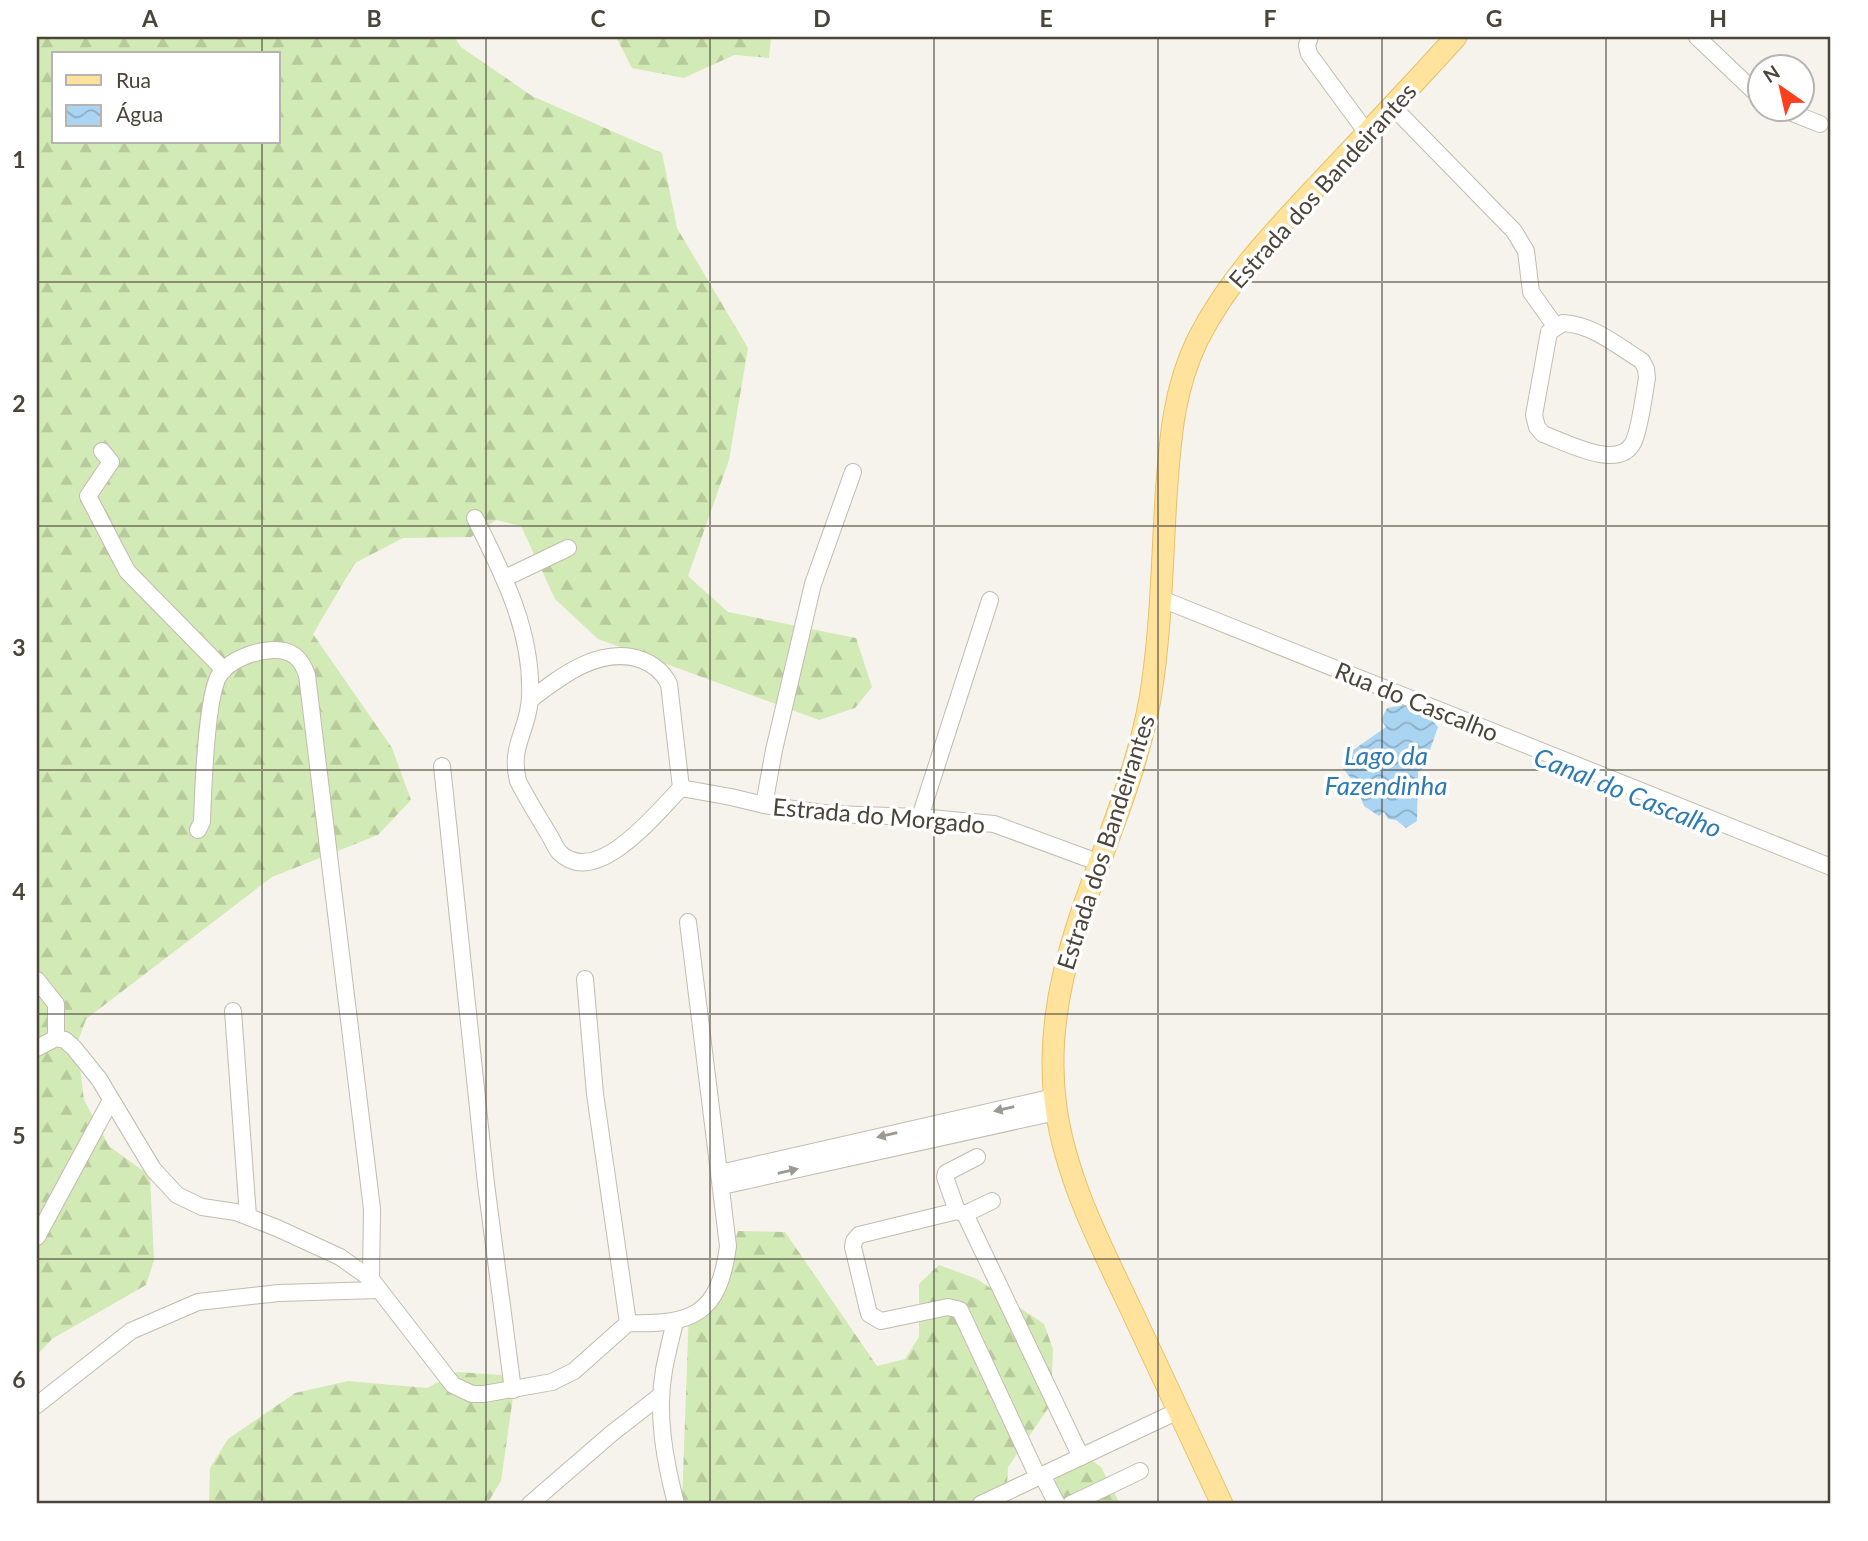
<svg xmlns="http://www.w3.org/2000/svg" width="1868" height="1541" font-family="Lato,sans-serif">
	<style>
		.forest { fill: url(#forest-firs); fill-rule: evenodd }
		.water { fill: url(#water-waves) }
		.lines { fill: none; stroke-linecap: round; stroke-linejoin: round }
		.minor-casing { stroke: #c2bbae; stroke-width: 18 }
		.major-casing { stroke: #e6c16a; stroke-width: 23 }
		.minor { stroke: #fff; stroke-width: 16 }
		.major { stroke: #ffe39c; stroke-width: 21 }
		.oneway { fill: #9c9892 }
		.grid { fill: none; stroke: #4b4439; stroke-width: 2; stroke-opacity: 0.55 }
		.labels { text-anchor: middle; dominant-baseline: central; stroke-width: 7; stroke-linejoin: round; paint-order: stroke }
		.street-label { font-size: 24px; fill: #4b4439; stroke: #fff }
		.water-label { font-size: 26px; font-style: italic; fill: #2e7ab2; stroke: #fff }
		.neatline { fill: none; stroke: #4b4439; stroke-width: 2.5 }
		.grid-label { font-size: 23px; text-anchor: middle; font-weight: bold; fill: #4b4439 }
	</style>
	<defs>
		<pattern id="forest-firs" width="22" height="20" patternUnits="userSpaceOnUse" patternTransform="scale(1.75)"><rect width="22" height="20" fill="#d2eab5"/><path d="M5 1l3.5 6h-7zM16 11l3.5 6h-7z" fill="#b6ca9c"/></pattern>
		<pattern id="water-waves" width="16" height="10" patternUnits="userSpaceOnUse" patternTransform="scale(1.75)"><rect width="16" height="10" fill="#a9d4f2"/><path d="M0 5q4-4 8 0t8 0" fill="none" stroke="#8caec5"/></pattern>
	</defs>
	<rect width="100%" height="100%" fill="#f6f3ec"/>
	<!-- forest -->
	<g class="forest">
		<path d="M37,37H454L461,47L532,96L662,153L677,228L748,348L729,460L688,576L728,612L856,638L872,687L855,708L819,720L598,639L555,599L521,526L496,520L471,537L403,538L355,563L313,634L392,748L411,800L378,835L272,877L86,1019L77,1044L84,1100L109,1146L150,1176L154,1260L146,1285L52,1339L37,1355ZM54,54H278V142H54Z"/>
		<polygon points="616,37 771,37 769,58 734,55 684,78 632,68"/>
		<polygon points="738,1231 785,1232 877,1366 905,1359 919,1337 919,1284 939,1265 977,1279 1044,1324 1053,1349 1051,1404 1008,1467 1006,1504 682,1504 689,1308 723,1277"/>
		<polygon points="457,1372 516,1376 501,1481 487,1504 209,1504 210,1468 228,1439 295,1393 348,1381 427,1388"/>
		<polygon points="1079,1451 1101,1467 1120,1504 1056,1504 1053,1494 1058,1466"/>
	</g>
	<!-- water -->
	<polygon class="water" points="1404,705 1424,711 1438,727 1430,750 1417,759 1423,768 1418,772 1417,821 1406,828 1396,820 1388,819 1384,812 1379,816 1364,806 1356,785 1342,767 1346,755 1386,727 1381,720 1387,708"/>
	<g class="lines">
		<defs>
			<g id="minor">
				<polyline points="1310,37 1307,45 1309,54 1367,133"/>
				<polyline points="1697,37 1759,96"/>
				<polyline points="1392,106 1514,231 1526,251 1531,292 1556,327"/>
				<polyline points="1780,108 1820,124"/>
				<path d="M1563,323C1594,325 1616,345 1642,361L1646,369L1647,378C1644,394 1640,430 1633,443C1618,471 1566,442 1543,434L1537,427L1534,415L1549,332Z"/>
				<polyline points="102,451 111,462 88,496 127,571 224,670"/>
				<path d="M475,518C503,574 533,632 530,697C529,730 509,745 518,781C527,799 538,816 548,833C552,839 555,847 559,852C596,890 657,812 681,788L731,797L764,805L831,814L920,817L994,824L1100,863"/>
				<polyline points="505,578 568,548"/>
				<polyline points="1159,598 1831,867"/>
				<path d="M530,700C561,676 601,645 642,660C655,665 663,672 669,684L681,788"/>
				<polyline points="442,766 486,1184 513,1390"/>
				<polyline points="764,805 774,750 813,584 853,472"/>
				<polyline points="920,817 990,600"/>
				<path d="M198,830L202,822C203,793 206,694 220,674C231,659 255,651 272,650C292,649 301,658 307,675L372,1209L371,1279"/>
				<polyline points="585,979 595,1094 628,1323"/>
				<polyline points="37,980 56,1004 56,1038"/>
				<polyline points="233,1011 248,1216"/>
				<path d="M37,1048L56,1038L65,1040L74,1048L99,1079L153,1169L177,1195L202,1207L236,1212L277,1228L340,1257L371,1279L453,1385L472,1394H484L552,1382L574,1371L628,1323C692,1325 719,1315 728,1246L688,922"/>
				<polyline points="720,1173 1054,1097"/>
				<polyline points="722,1186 1056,1112"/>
				<polyline points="957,1211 945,1177 946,1173 977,1157"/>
				<polyline points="965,1214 992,1201"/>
				<polyline points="37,1237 111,1100"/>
				<path d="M675,1322C671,1338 667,1354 664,1370C656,1415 665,1461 676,1504"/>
				<polyline points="37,1405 131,1331 198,1302 279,1293 379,1290"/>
				<polyline points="1042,1475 1057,1504"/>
				<polyline points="1038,1477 960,1310 948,1307 881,1321 869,1314 853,1247 854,1241 859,1235 957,1211 965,1214 1081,1457"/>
				<polyline points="530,1504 611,1434 661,1395"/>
				<polyline points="981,1504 1178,1411"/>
				<polyline points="1071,1504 1140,1471"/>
			</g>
			<path id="major" d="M1222,1504C1191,1438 1160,1371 1129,1305C1099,1242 1066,1178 1056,1108C1035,959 1125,840 1150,699C1161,633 1162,564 1166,497C1170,441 1173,390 1198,339C1228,280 1273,233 1318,185C1364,136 1411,87 1456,37"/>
		</defs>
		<!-- minor casing -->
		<use href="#minor" class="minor-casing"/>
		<!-- major casing -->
		<use href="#major" class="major-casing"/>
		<!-- minor -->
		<use href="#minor" class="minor"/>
		<!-- major -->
		<use href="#major" class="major"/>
	</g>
	<!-- one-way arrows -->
	<defs><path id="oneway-solid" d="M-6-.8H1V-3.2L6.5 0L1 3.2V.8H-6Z" transform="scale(1.75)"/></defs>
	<g class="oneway">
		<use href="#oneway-solid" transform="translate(1004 1109) rotate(167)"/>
		<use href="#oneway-solid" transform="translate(887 1135) rotate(167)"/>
		<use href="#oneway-solid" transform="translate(788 1171) rotate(-13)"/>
	</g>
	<!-- grid -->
	<path class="grid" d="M262,37V54M486,37V1504M710,37V1504M934,37V1504M1158,37V1504M1382,37V1504M1606,37V1504M262,142V1504M37,282H1831M37,526H1831M37,770H1831M37,1014H1831M37,1259H1831"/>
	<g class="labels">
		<!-- street labels -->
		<g class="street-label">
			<text transform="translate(1322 185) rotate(-48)">Estrada dos Bandeirantes</text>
			<text transform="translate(1417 701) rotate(22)">Rua do Cascalho</text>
			<text transform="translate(879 815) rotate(5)">Estrada do Morgado</text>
			<text transform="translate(1105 842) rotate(-72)">Estrada dos Bandeirantes</text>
		</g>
		<!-- water labels -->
		<g class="water-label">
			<text x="1386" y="755">Lago da<tspan x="1386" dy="30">Fazendinha</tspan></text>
			<text transform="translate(1628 792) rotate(22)">Canal do Cascalho</text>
		</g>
	</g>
	<!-- border -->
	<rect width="1868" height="1541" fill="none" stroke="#ffffff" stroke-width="77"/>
	<!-- legend -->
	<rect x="52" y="52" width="228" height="91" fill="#ffffff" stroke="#b7b4b0" stroke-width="2"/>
	<rect x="66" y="75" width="35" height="10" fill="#ffe39c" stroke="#b7b4b0" stroke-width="2"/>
	<text x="116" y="88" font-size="21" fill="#4b4439">Rua</text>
	<rect x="66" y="105" width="35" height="21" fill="url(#water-waves)" stroke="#b7b4b0" stroke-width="2"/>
	<text x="116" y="122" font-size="21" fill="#4b4439">Água</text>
	<!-- north arrow -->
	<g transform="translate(1781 88) rotate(326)"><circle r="33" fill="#ffffff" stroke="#b7b4b0" stroke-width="2"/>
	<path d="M0-5L12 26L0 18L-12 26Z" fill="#fc3f1d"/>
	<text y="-10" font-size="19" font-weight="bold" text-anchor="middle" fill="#4b4439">N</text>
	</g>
	<rect x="38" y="38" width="1791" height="1464" class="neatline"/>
	<g class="grid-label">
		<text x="150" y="27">A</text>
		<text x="374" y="27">B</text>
		<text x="598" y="27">C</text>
		<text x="822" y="27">D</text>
		<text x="1046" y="27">E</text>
		<text x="1270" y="27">F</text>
		<text x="1494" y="27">G</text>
		<text x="1718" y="27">H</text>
		<text x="19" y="168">1</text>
		<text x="19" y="412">2</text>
		<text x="19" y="656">3</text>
		<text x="19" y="900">4</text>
		<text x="19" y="1144">5</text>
		<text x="19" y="1388">6</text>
	</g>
</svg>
